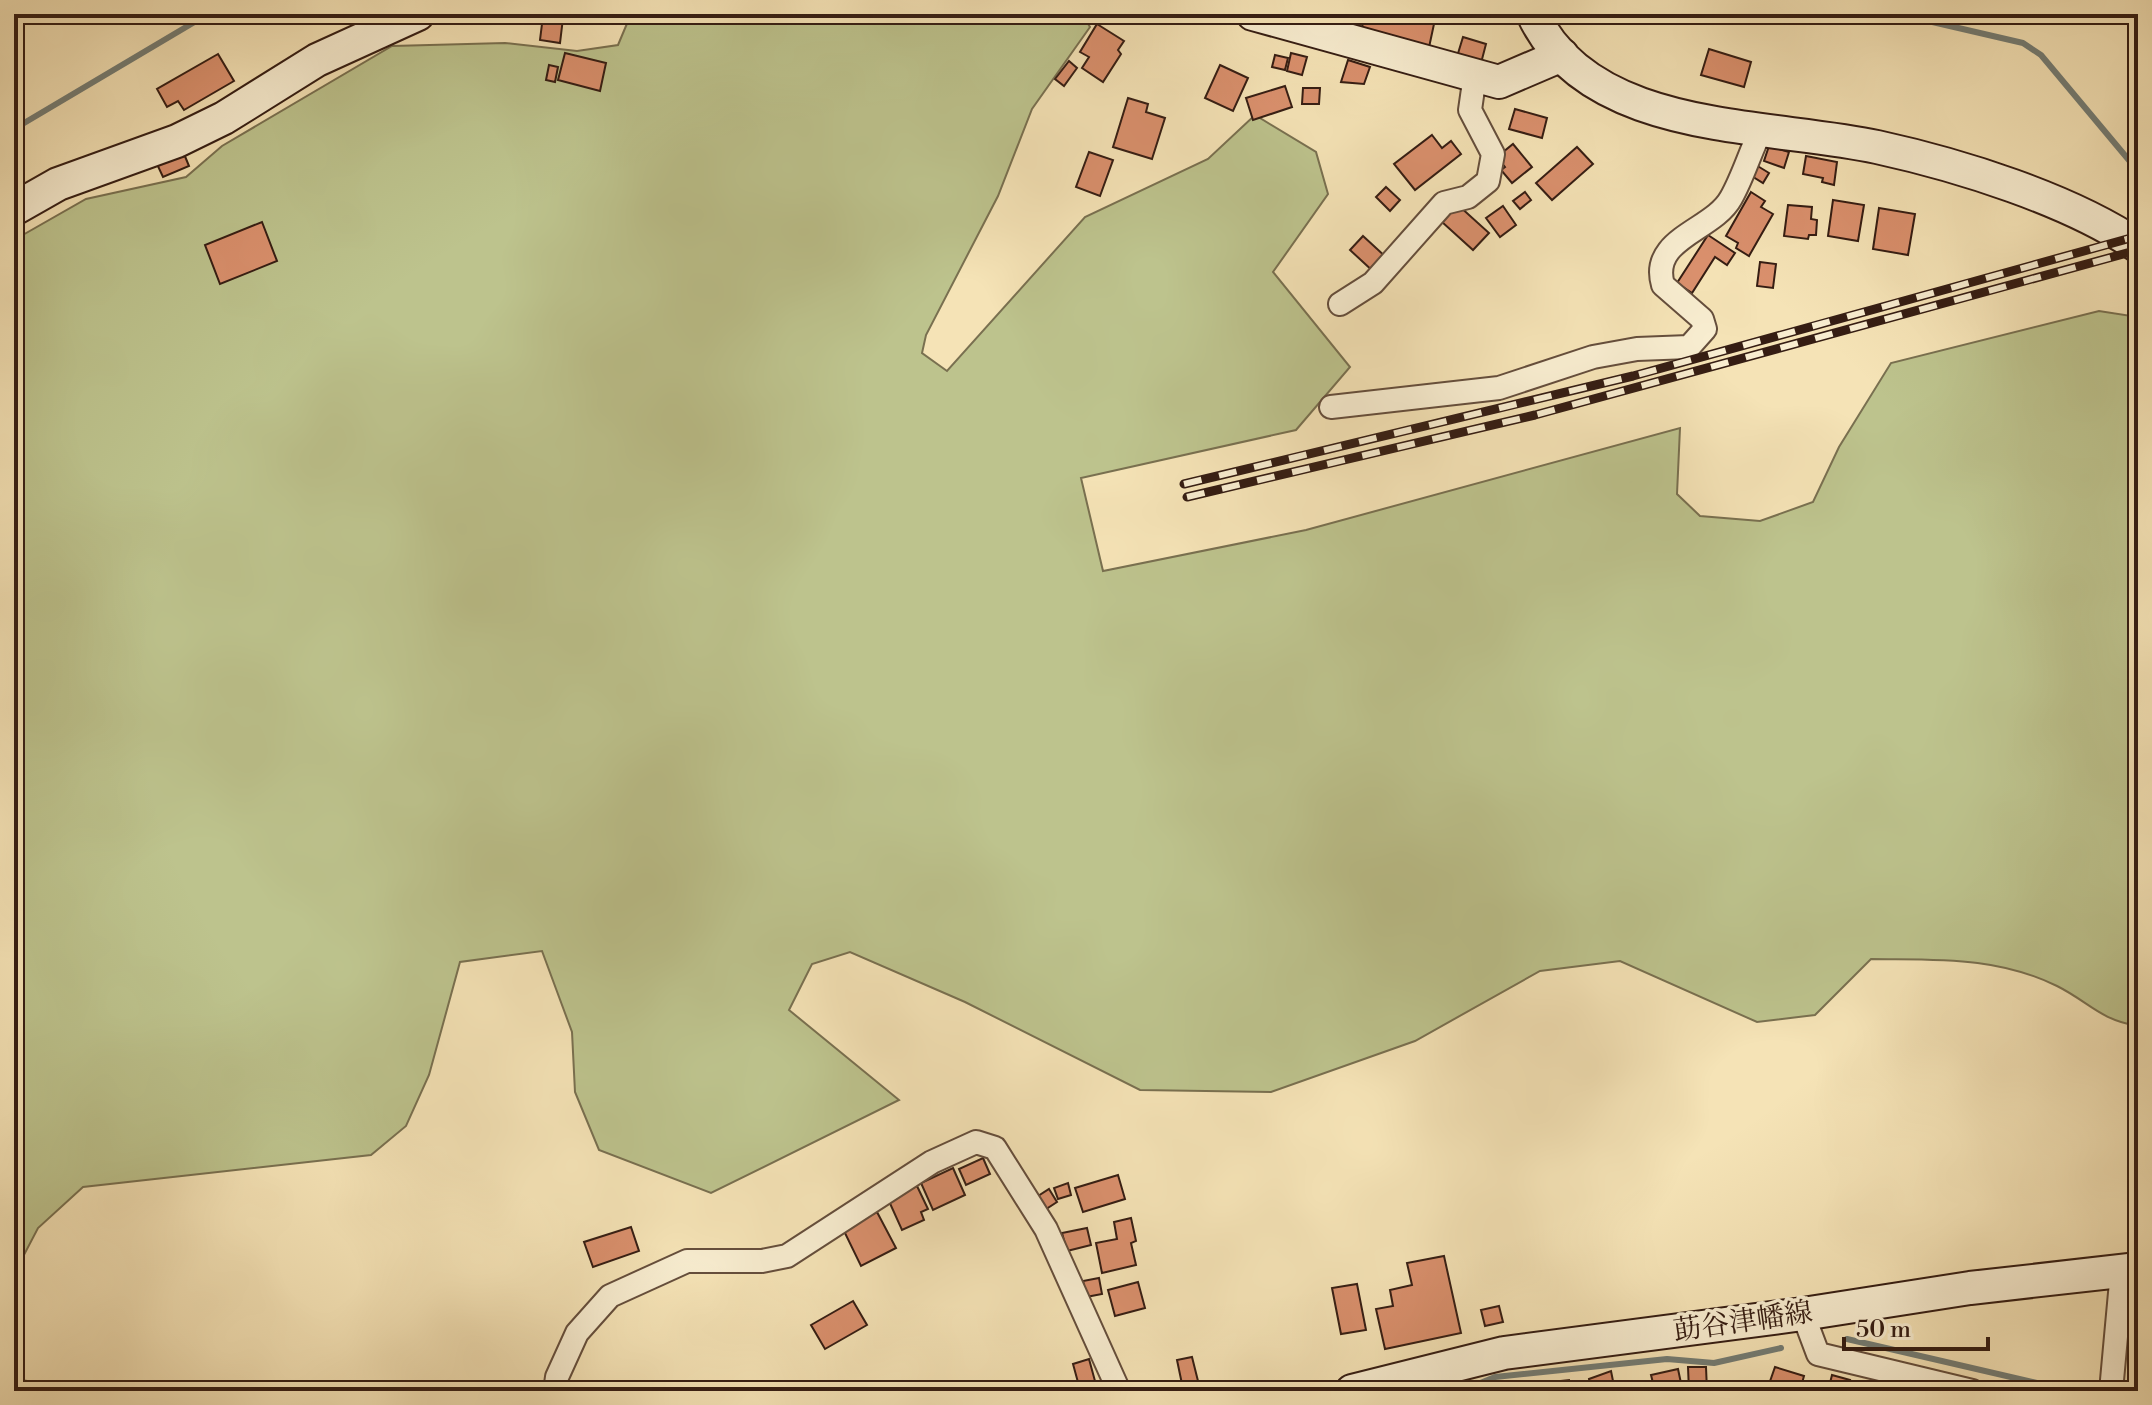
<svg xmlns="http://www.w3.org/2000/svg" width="2152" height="1405" font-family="'Libre Bodoni','Noto Serif JP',serif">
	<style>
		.green { fill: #bdc38d; stroke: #797050; stroke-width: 2 }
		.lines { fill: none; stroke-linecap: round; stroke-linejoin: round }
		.stream { stroke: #747d75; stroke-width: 6 }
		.building { fill: #da906d; stroke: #351d13; stroke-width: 2 }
		.street-casing { stroke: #654e3c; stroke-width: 26 }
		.secondary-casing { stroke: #351d13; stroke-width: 36 }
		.street { stroke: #f8edd0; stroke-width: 22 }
		.secondary { stroke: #f8edd0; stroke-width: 32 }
		.rail-casing { stroke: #351d13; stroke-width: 9 }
		.rail { stroke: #f8edd0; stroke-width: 6; stroke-dasharray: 18; stroke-linecap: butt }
		.labels { text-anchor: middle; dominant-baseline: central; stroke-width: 7; stroke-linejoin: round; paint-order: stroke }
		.street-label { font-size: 28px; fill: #351d13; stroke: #f8edd0 }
	</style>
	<rect width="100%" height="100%" fill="#f5e3b6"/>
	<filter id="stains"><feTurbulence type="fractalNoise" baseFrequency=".0025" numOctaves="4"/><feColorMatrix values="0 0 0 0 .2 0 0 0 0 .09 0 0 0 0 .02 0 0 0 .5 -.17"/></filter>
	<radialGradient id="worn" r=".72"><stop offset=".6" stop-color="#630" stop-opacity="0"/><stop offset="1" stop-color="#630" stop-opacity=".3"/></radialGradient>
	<!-- green -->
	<g class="green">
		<path d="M631,14H1082L1090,27L1032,109L998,196L926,335L922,353L947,371L1085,217L1208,159L1255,115L1316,152L1328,194L1273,272L1350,367L1296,430L1081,478L1103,571L1306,530L1680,428L1677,494L1700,516L1760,521L1813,502L1839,447L1891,363L2099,311L2138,317V1026C2100,1020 2089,1002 2057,986C1996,956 1937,960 1871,959L1815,1015L1757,1022L1620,961L1540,971L1415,1041L1271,1092L1140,1090L965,1002L850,952L812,964L789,1010L899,1100L711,1193L599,1150L575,1092L572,1032L542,951L460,962L429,1075L406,1126L371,1155L83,1187L38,1228L14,1274V240L86,199L186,177L222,146L392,46L505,43L577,51L618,45Z"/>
		<polygon points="14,1379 95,1391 96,1391 14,1391"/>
	</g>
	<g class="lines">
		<!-- stream -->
		<g class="stream">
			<polyline points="1898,14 2023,43 2041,55 2138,171"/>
			<polyline points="14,129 208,14"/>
			<polyline points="1847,1339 2071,1391"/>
			<polyline points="1461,1391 1495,1377 1667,1359 1714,1363 1781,1348"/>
		</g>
	</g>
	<!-- building -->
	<g class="building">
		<polygon points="1365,14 1389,14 1434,24 1428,52 1360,36"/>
		<polygon points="543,16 563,18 560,43 540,40"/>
		<polygon points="1097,24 1124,41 1118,50 1121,54 1103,82 1082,68 1089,57 1080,52"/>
		<polygon points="1463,37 1486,44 1480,67 1456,60"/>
		<polygon points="1709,49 1751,62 1744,87 1701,75"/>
		<polygon points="565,53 606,63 600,91 558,80"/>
		<polygon points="1291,53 1307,57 1302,75 1287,71"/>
		<polygon points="218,54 234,81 184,110 178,101 167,107 157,89"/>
		<polygon points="1275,55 1288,58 1285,70 1272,67"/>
		<polygon points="1348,60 1370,67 1364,84 1341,82"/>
		<polygon points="1069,61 1077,68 1064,86 1055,79"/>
		<polygon points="549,65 558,67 555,82 546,80"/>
		<polygon points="1220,65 1248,78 1233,111 1205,98"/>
		<polygon points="1285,86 1292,107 1253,120 1246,98"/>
		<polygon points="1303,88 1320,88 1319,104 1302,104"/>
		<polygon points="1128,98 1148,104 1146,112 1165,118 1152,159 1113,147"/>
		<polygon points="1515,109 1547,118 1542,138 1509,129"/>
		<polygon points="1432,135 1442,148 1451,141 1461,154 1415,190 1394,164"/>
		<polygon points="1513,144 1532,167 1512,183 1501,170 1505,167 1497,157"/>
		<polygon points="1769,146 1789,152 1784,168 1764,161"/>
		<polygon points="1577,147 1593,164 1552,200 1536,183"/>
		<polygon points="182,149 189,166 163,177 156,162"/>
		<polygon points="1089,152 1113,160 1100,196 1076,187"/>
		<polygon points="1806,156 1837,162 1834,185 1822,182 1823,178 1803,174"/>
		<polygon points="1756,165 1769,173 1763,183 1750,175"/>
		<polygon points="1386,187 1400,200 1390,211 1376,197"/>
		<polygon points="1525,192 1531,200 1520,209 1513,201"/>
		<polygon points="1751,192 1765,201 1761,207 1773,214 1749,256 1736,248 1738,243 1726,236"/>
		<polygon points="1833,200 1864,205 1858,241 1828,236"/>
		<polygon points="1458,205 1489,233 1473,250 1442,222"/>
		<polygon points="1788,205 1812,207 1811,219 1817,220 1816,235 1809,235 1808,239 1784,236"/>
		<polygon points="1503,206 1516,225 1500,237 1486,218"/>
		<polygon points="1879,208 1915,214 1908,255 1873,249"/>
		<polygon points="262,222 277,261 220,284 205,245"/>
		<polygon points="1708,235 1735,253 1727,265 1715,257 1692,293 1677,283"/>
		<polygon points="1363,236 1388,259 1375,273 1350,250"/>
		<polygon points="1760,262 1776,264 1773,288 1757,286"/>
		<polygon points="983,1158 990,1174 966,1185 959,1169"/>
		<polygon points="953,1168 965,1195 933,1210 921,1183"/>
		<polygon points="1118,1175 1125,1199 1083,1212 1075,1188"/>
		<polygon points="1068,1183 1071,1195 1058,1199 1054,1188"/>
		<polygon points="917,1186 928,1209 921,1212 924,1220 902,1230 888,1199"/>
		<polygon points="1049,1189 1057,1202 1043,1211 1035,1198"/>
		<polygon points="877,1212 896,1248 861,1266 843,1229"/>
		<polygon points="1131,1218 1136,1241 1131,1243 1136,1265 1102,1273 1096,1243 1117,1239 1114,1222"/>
		<polygon points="631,1227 639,1251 593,1267 584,1242"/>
		<polygon points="1087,1228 1091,1245 1067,1251 1062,1233"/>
		<polygon points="1444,1256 1461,1333 1385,1349 1376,1309 1393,1306 1390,1290 1412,1285 1407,1263"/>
		<polygon points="1099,1278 1102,1294 1086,1297 1083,1281"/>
		<polygon points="1138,1282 1145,1308 1115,1316 1108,1290"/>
		<polygon points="1357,1284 1366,1330 1341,1334 1332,1288"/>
		<polygon points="853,1301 867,1325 825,1349 811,1325"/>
		<polygon points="1499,1306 1503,1322 1485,1326 1481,1310"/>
		<polygon points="1192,1357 1198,1381 1182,1384 1177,1360"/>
		<polygon points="1089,1359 1095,1381 1079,1386 1073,1364"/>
		<polygon points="1688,1367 1706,1367 1707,1391 1689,1391"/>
		<polygon points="1775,1367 1804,1376 1802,1383 1818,1388 1816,1391 1760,1391 1761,1385 1768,1387"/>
		<polygon points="1678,1369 1682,1388 1655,1391 1651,1375"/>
		<polygon points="1611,1371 1615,1391 1591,1391 1589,1379"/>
		<polygon points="1832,1375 1850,1380 1847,1391 1828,1391"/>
		<polygon points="1569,1380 1570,1391 1553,1391 1552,1382"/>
	</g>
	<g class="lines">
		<defs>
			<g id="street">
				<polyline points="1340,304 1373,283 1444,203 1468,197 1488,181 1493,154 1470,110 1475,75"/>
				<path d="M1331,407L1499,388L1593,357L1637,349L1689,347L1705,329L1702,319L1663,285C1649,238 1713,231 1731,198C1743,177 1750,152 1761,130"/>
				<polyline points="1803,1314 1818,1354 1972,1391"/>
				<polyline points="555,1391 557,1377 577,1333 610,1296 687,1261 762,1261 787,1256 932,1162 976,1142 995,1148 1046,1229 1119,1391"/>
				<polyline points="2111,1391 2122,1271"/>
			</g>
			<g id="secondary">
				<polyline points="1253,14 1499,82 1562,55"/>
				<path d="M1533,14C1589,135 1767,123 1877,147C1959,165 2069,199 2138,246"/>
				<polyline points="14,209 58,184 177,141 224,118 317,60 418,14"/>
				<polyline points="1352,1391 1504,1353 1803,1314 1970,1288 2138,1269"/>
			</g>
		</defs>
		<!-- street casing -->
		<use href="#street" class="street-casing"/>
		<!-- secondary casing -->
		<use href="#secondary" class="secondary-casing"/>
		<!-- street -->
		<use href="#street" class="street"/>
		<!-- secondary -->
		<use href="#secondary" class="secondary"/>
		<defs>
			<g id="rail">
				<polyline points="1184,484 1633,376 2138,236"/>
				<polyline points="1187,497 1535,415 2138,250"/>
			</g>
		</defs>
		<!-- rail casing -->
		<use href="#rail" class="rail-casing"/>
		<!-- rail -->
		<use href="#rail" class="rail"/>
	</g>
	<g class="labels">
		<!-- street labels -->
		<g class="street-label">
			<text transform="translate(1743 1322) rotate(-8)">莇谷津幡線</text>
		</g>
	</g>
	<!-- margin -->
	<rect width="2152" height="1405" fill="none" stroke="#f5e3b6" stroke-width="48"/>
	<rect x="16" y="16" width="2120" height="1373" fill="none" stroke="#351d13" stroke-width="4"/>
	<rect x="24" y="24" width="2104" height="1357" fill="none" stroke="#351d13" stroke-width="2"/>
	<!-- scale -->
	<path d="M1844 1337v12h144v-12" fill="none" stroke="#351d13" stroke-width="4"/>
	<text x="1856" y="1337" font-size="24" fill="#351d13" stroke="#f8edd0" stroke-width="6" paint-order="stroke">50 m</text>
	<rect width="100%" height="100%" filter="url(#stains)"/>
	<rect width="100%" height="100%" fill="url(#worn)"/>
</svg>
